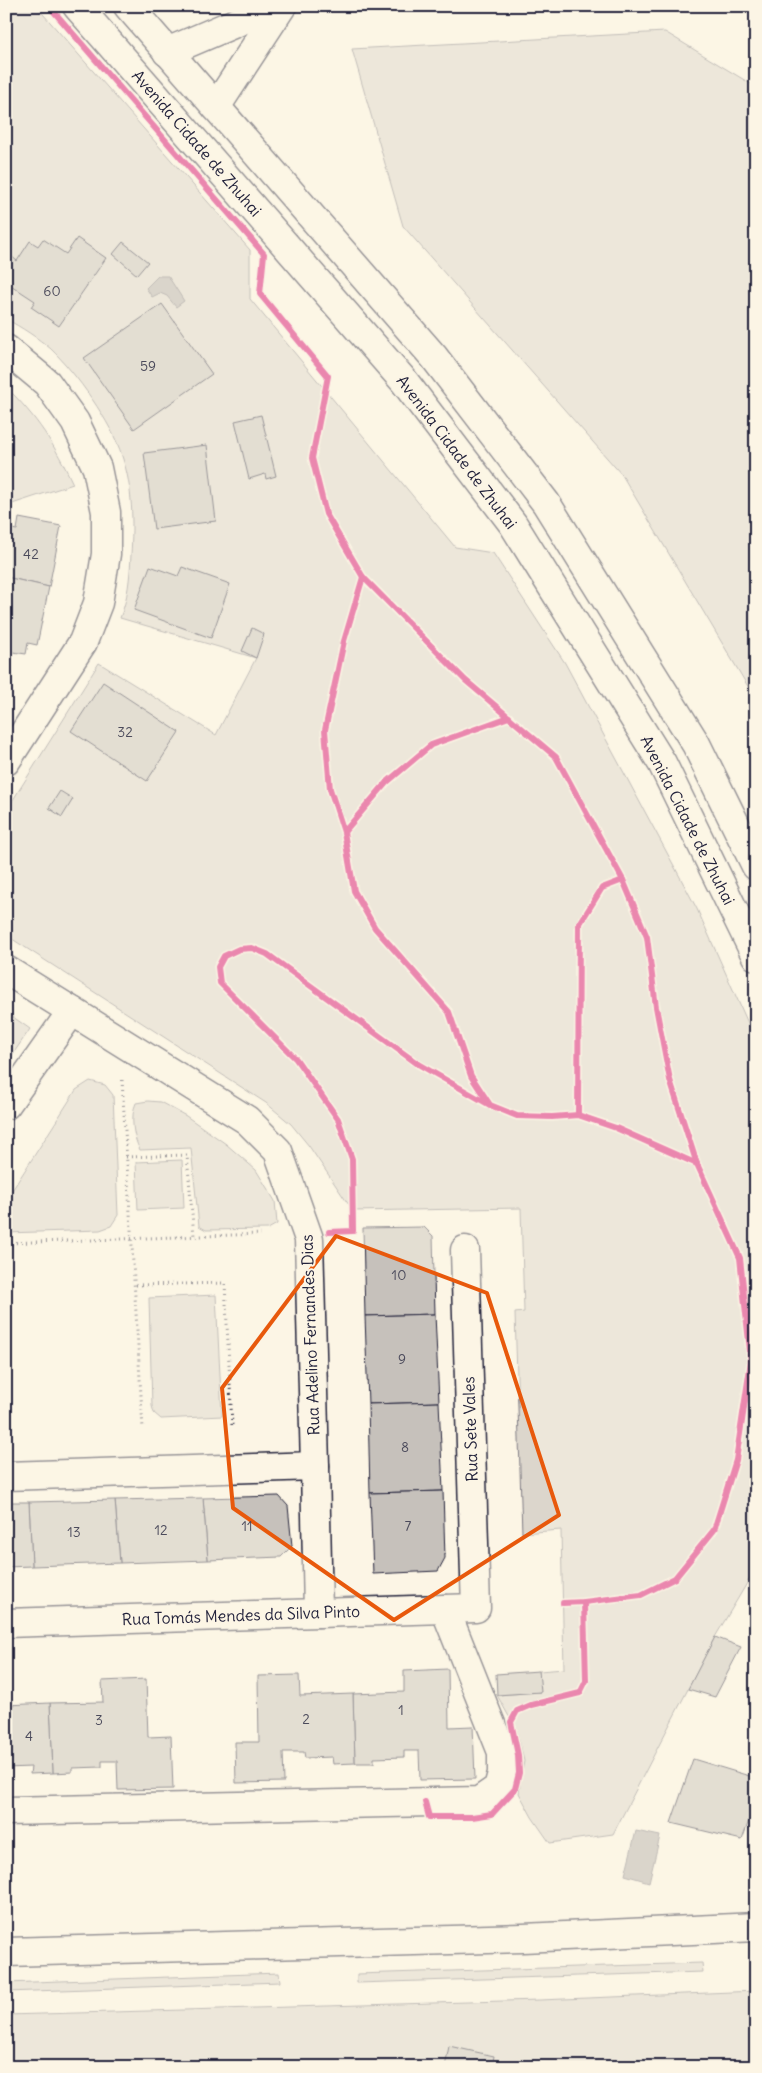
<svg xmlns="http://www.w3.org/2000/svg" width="762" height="2073" font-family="Delius,sans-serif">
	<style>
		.green { fill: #dcd6cc; stroke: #7f7c84 }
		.water { fill: #b2adab; stroke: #78757e }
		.building { fill: #c6c1bb; stroke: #22223b }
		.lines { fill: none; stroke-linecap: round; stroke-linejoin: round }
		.minor-casing { stroke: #22223b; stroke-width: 31 }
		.primary-casing { stroke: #22223b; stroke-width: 31 }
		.path { stroke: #22223b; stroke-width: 3; stroke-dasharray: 1 4; stroke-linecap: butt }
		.minor { stroke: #fcf5e5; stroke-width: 28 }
		.primary { stroke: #fcf5e5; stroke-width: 28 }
		.cycleway-casing { stroke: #fcf5e5; stroke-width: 9 }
		.cycleway { stroke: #d6006c; stroke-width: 6 }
		.marked { fill: none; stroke: #e8590c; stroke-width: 4; stroke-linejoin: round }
		.labels { text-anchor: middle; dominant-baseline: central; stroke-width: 4; stroke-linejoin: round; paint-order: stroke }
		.number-label { font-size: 14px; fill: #4b4a5b }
		.street-label { font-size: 16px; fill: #22223b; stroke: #fcf5e5 }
	</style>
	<rect width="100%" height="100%" fill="#fcf5e5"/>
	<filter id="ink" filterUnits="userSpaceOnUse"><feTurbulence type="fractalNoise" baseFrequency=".02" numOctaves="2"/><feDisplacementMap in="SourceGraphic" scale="10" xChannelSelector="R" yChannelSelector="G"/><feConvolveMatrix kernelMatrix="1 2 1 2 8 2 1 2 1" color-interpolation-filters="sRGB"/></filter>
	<g filter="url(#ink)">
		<!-- green -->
		<g class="green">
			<path d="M6,6H36L250,250V299L455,547L493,553L565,663L673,864L697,909L756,1041V1568L715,1637L613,1834L550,1843L532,1817L519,1793L524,1761L517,1731L497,1695L540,1692L539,1671L564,1669L561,1530L522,1533L515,1313L524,1312L521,1208L353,1211L309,1146L291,1124L266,1103L6,935V811L99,663L216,735L256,658L120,618C128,599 130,576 131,555C133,522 133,488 122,456C112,423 76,373 51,349C38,338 21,327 6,319Z"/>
			<polygon points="665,32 756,87 756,700 622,475 403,226 352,49"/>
			<path d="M6,387C37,417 55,445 73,484L6,506Z"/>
			<polygon points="6,1012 30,1029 6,1064"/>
			<polygon points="90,1081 105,1085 113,1095 118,1215 111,1226 100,1230 6,1233 6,1200 76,1090"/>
			<path d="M148,1101L160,1102L186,1116L226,1144L256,1170L275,1201L277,1224L268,1229L206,1230L199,1226L191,1148L140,1150C133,1137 130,1116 136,1103Z"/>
			<polygon points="182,1160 184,1208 138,1210 136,1162"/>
			<polygon points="216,1295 222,1416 161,1419 154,1413 152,1406 149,1298"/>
			<polygon points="702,1963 703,1972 357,1983 357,1974"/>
			<polygon points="279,1973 280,1982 6,1992 6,1983"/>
			<polygon points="756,1991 756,2067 6,2067 6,2015 540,2000"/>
		</g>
		<!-- water -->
		<g class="water">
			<polygon points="158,276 168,276 184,301 176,307 167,296 160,293 152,297 146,288"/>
			<polygon points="636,1831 660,1836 649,1882 625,1875"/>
		</g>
		<!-- building -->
		<g class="building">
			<polygon points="77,238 106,258 59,326 31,307 35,301 6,282 6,260 10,255 17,261 30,241 38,246 43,239 66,254"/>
			<polygon points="123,242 148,262 137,275 113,254"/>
			<polygon points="162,304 212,374 134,429 84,358"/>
			<polygon points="261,415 276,476 266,479 265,474 249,479 235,421"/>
			<polygon points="207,445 216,521 154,529 144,453"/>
			<polygon points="19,518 61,526 49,587 6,577 6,528 17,530"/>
			<polygon points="150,566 178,576 182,567 230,584 211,638 134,610"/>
			<polygon points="6,577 49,587 37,645 28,643 26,654 6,651"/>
			<polygon points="252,628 264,634 256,658 242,651"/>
			<polygon points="103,682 179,732 147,781 71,731"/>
			<polygon points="60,791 73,799 62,817 49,808"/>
			<polygon points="424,1227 433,1236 435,1314 365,1316 363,1228"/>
			<polygon points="435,1314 439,1402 368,1404 365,1316"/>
			<polygon points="439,1402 443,1491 370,1493 368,1404"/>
			<polygon points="443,1491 445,1558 438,1571 373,1574 370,1493"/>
			<polygon points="279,1496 288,1506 292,1546 281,1557 208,1560 203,1498"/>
			<polygon points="203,1498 208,1560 120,1563 115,1500"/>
			<polygon points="115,1500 120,1563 32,1566 29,1502"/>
			<polygon points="6,1502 29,1502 32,1566 6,1567"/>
			<polygon points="715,1637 741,1647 715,1697 688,1689"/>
			<polygon points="448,1669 449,1727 473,1726 475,1779 420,1780 419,1751 404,1751 404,1757 374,1758 374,1763 355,1763 353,1694 404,1692 404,1671"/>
			<polygon points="539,1671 541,1692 497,1695 496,1674"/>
			<polygon points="299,1675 300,1696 353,1694 355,1763 333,1764 332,1757 305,1758 304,1752 283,1752 284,1782 236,1783 235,1742 259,1742 258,1676"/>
			<polygon points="146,1679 148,1737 171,1736 173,1789 118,1790 117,1761 102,1761 102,1767 72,1768 72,1772 53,1773 50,1703 103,1702 102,1681"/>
			<polygon points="50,1703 53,1773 30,1774 31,1767 6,1768 6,1705"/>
			<polygon points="693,1759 756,1778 756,1801 742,1840 671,1823"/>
			<polygon points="449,2046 494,2056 492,2067 445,2067"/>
		</g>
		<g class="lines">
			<defs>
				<g id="minor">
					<polyline points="167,52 275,6"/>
					<polyline points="216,107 282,6"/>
					<polyline points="6,349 47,383 75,422 97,468 106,512 106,554 98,603 83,642 6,761"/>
					<polyline points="6,970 247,1120 278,1151 309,1239 315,1466 6,1476"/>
					<polyline points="6,1105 72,1011"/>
					<polyline points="315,1466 318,1613"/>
					<polyline points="6,1623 476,1608 465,1250"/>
					<polyline points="6,1811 479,1801 498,1788 502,1773 502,1752 445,1609"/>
				</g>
				<g id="primary">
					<polyline points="77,6 404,381 513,524 662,763 756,956"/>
					<polyline points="128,6 434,357 546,503 696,744 756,866"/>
					<polyline points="6,1952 523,1938 756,1927"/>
				</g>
			</defs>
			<!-- minor casing -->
			<use href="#minor" class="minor-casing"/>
			<!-- primary casing -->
			<use href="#primary" class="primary-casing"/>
			<!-- path -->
			<g class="path">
				<polyline points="122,1080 143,1429"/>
				<polyline points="126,1157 187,1155 194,1236"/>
				<polyline points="6,1243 261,1234"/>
				<polyline points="136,1285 225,1283 232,1425"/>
			</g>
			<!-- minor -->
			<use href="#minor" class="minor"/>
			<!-- primary -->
			<use href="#primary" class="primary"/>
			<defs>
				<g id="cycleway">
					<polyline points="49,6 264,254 260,294 328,376 312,458 326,514 363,577 465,680 556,757 623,880 647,937 656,1007 670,1080 697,1164 740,1258 751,1361 736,1460 714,1530 675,1578 641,1595 584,1602 563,1603"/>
					<polyline points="363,577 344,641 325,730 330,789 344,832 354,891 375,928 449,1012 471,1076 490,1105 517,1116 552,1117 578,1115 616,1128 697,1164"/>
					<polyline points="344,832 386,783 431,745 509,717"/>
					<polyline points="578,1115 579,925 602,888 623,880"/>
					<polyline points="329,1232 353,1231 352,1159 338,1119 296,1059 220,983 218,967 224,956 239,949 252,948 267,954 418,1064 488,1104"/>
					<polyline points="425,1802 429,1817 472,1817 492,1814 515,1789 519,1773 518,1755 511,1722 517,1711 531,1705 580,1693 586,1681 584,1602"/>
				</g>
			</defs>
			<!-- cycleway casing -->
			<use href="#cycleway" class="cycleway-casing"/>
			<!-- cycleway -->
			<use href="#cycleway" class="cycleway"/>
		</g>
	</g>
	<!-- marked area -->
	<path d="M0 0H762V2073H0ZM336,1236L487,1293L559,1515L394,1620L233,1508L222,1388Z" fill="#fcf5e5" fill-opacity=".55" fill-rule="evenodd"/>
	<path class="marked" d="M336,1236L487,1293L559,1515L394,1620L233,1508L222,1388Z"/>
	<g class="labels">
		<!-- number labels -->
		<g class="number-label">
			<text x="52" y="291">60</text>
			<text x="148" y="366">59</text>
			<text x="31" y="554">42</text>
			<text x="125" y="732">32</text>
			<text x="399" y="1275">10</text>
			<text x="402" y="1359">9</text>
			<text x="405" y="1447">8</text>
			<text x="247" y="1526">11</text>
			<text x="408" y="1526">7</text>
			<text x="161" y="1530">12</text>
			<text x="74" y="1532">13</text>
			<text x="401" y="1710">1</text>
			<text x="306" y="1719">2</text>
			<text x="99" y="1720">3</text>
			<text x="29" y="1736">4</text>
		</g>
		<!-- street labels -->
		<g class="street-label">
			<text transform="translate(197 143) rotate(49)">Avenida Cidade de Zhuhai</text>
			<text transform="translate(457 452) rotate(53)">Avenida Cidade de Zhuhai</text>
			<text transform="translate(688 820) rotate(63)">Avenida Cidade de Zhuhai</text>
			<text transform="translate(310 1335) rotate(-92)">Rua Adelino Fernandes Dias</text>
			<text transform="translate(470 1429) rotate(-92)">Rua Sete Vales</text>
			<text transform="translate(241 1615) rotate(-2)">Rua Tomás Mendes da Silva Pinto</text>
		</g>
	</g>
	<!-- margin -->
	<rect width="762" height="2073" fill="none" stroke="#fcf5e5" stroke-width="25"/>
	<rect x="12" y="12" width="737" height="2048" fill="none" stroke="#22223b" stroke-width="2" filter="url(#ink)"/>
</svg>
